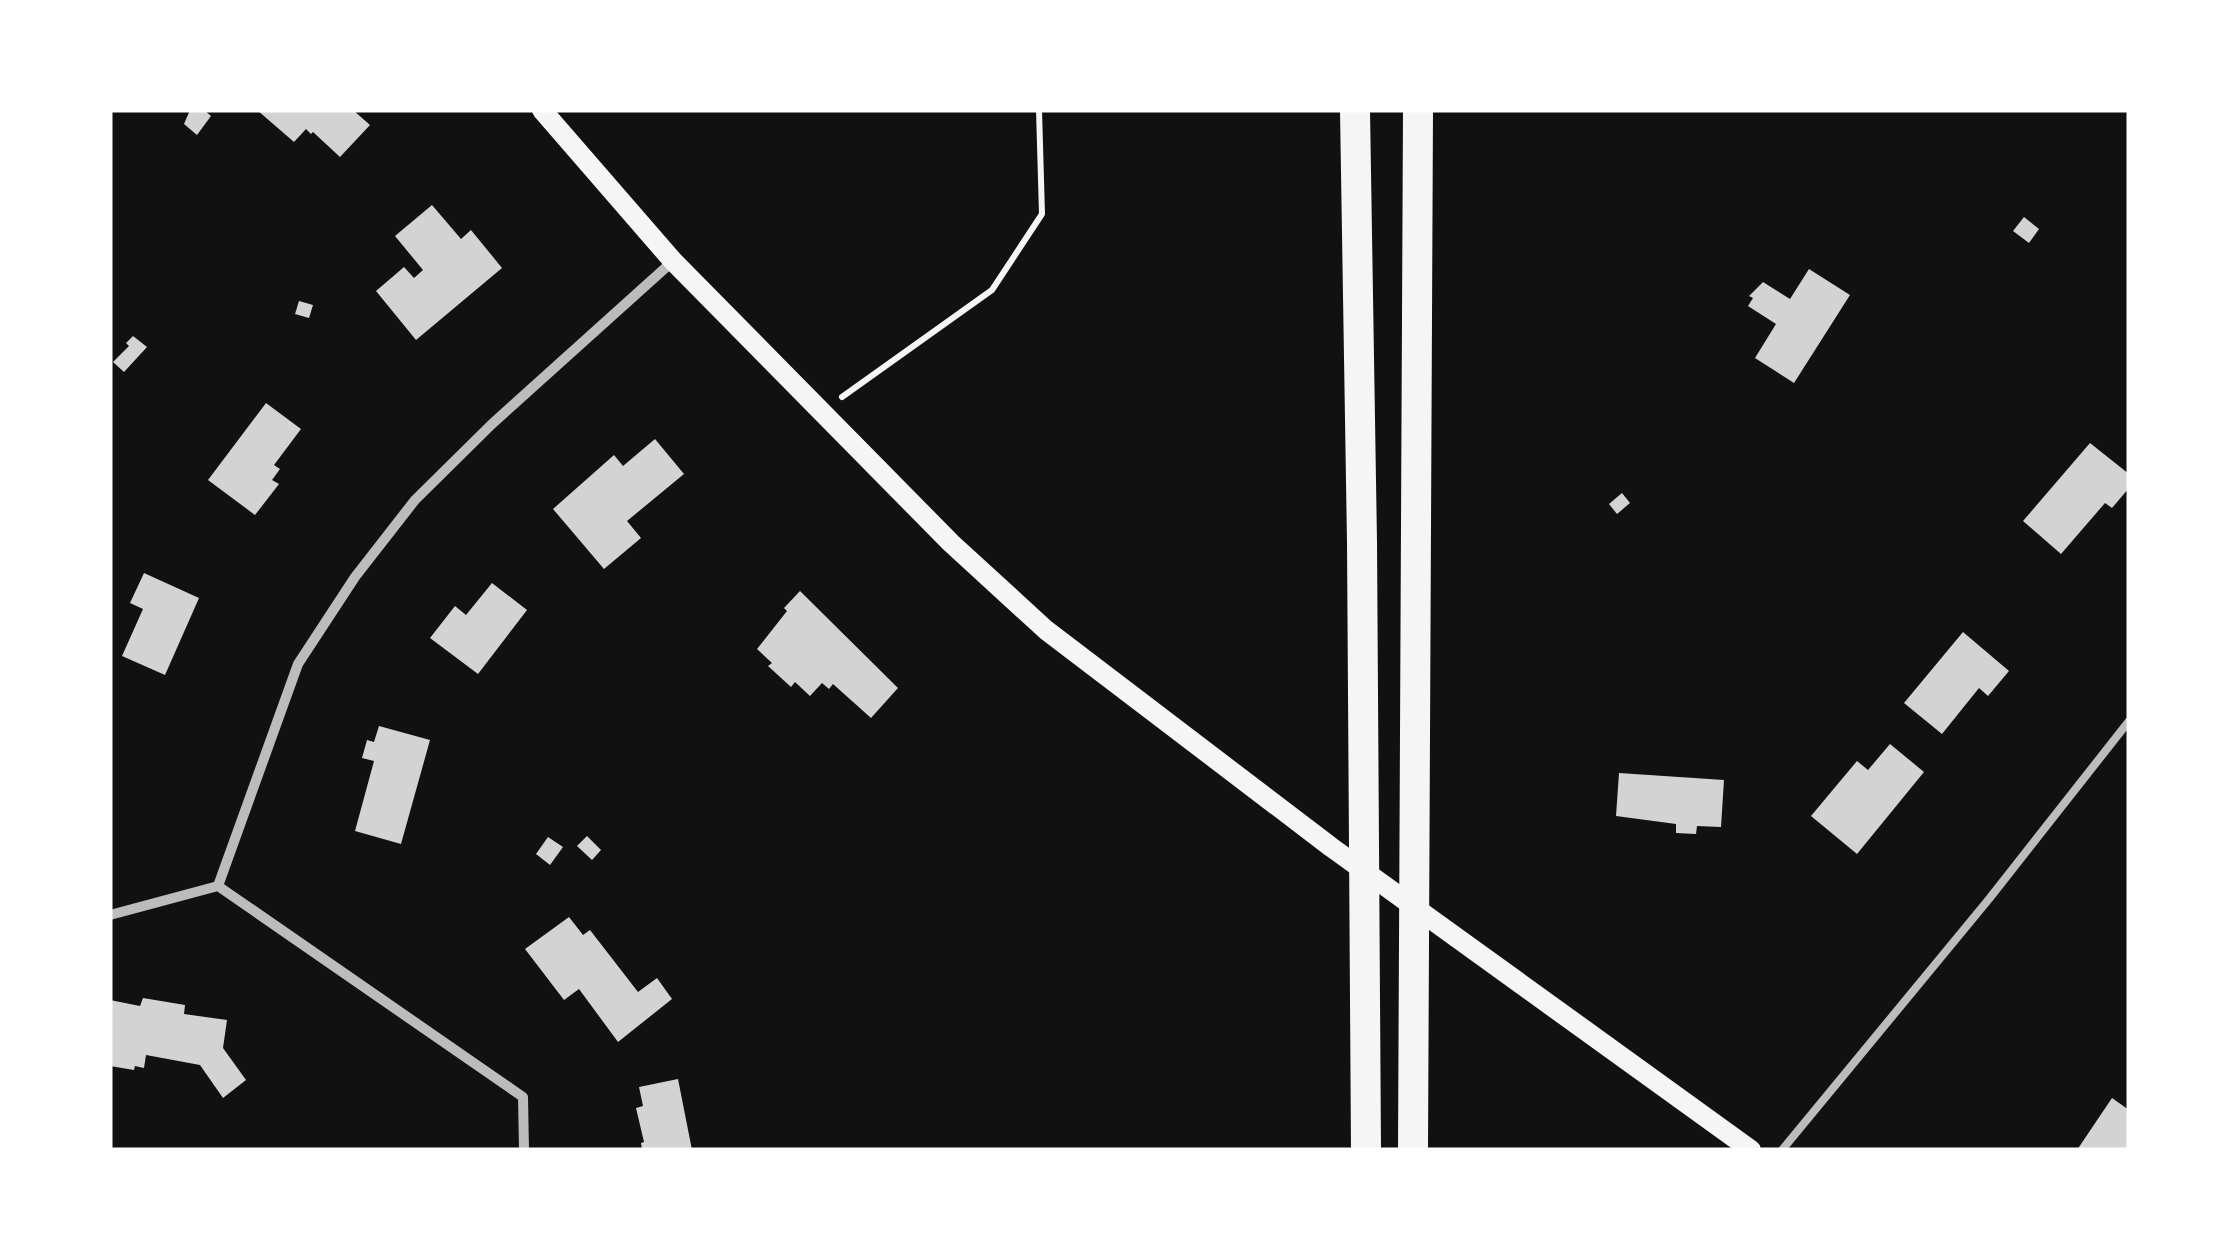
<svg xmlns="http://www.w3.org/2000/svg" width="2239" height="1260" font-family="'Nunito Sans',sans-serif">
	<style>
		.building { fill: #d3d3d3 }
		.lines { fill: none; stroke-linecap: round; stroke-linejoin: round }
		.path { stroke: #f5f5f5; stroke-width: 6 }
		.service { stroke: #bcbcbc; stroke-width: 8 }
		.minor { stroke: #bcbcbc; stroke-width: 10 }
		.secondary { stroke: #f5f5f5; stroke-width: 20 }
		.motorway { stroke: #f5f5f5; stroke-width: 30 }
	</style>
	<rect width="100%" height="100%" fill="#111"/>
	<!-- building -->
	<g class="building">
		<polygon points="190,110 204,110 211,116 197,135 184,124"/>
		<polygon points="257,110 353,110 370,125 340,157 313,132 311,134 306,129 294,142"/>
		<polygon points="432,205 461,239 471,230 502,268 416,340 376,291 404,267 414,278 423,270 395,236"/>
		<polygon points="2024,217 2039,229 2029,243 2013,231"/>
		<polygon points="1809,269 1850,295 1794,383 1755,358 1776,324 1748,306 1753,298 1749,296 1763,282 1790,299"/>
		<polygon points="299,301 313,305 309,318 295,314"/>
		<polygon points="133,336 147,347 124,372 113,362 129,346 126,343"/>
		<polygon points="266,403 301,429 274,465 280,469 272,480 279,484 255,515 208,480"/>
		<polygon points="655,439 684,474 627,521 641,538 604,569 553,509 614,455 623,466"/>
		<polygon points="2090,443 2129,474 2129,488 2112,508 2105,503 2061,554 2023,521"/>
		<polygon points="1622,493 1630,503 1617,514 1609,504"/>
		<polygon points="144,573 199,598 165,675 122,656 143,609 130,603"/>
		<polygon points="492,583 527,610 478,674 430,638 455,606 466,615"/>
		<polygon points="800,591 898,688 871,718 833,684 829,689 822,683 810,696 795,682 791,687 768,666 772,663 757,649 787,611 784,608"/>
		<polygon points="1963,632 2009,671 1988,696 1979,688 1942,734 1904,703"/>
		<polygon points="379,726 430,740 401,844 355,831 374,761 362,758 367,740 374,742"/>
		<polygon points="1890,744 1924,772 1857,854 1811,816 1857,761 1868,770"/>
		<polygon points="1619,773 1724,780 1721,827 1697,826 1696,834 1676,833 1676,824 1616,816"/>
		<polygon points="587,836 601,850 592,860 577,846"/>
		<polygon points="548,837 563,847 550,865 536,854"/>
		<polygon points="569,917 583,935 590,930 638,992 657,978 672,999 618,1042 579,989 564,1000 525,949"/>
		<polygon points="143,998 185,1005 184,1014 227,1020 223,1048 246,1080 223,1098 200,1065 146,1055 144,1068 135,1066 134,1070 110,1066 110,1000 140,1006"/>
		<polygon points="678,1079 692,1150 642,1150 641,1143 644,1142 636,1108 643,1106 639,1087"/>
		<polygon points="2112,1098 2129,1110 2129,1150 2077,1150"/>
	</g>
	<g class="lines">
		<!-- path -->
		<polyline class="path" points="842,397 992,290 1042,214 1039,110"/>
		<!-- service -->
		<polyline class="service" points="1782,1150 1989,899 2129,721"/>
		<!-- minor -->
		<g class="minor">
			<polyline points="218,886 298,664 355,577 415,500 492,424 673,261"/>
			<polyline points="218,886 523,1097 524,1150"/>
			<polyline points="110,915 218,886"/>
		</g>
		<!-- secondary -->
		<polyline class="secondary" points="542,110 673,261 951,543 1046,630 1331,847 1751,1150"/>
		<!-- motorway -->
		<g class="motorway">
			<polyline points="1355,110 1362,542 1366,1150"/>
			<polyline points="1413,1150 1418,110"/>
		</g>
	</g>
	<!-- border -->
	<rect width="2239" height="1260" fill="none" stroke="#ffffff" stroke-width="225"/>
</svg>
